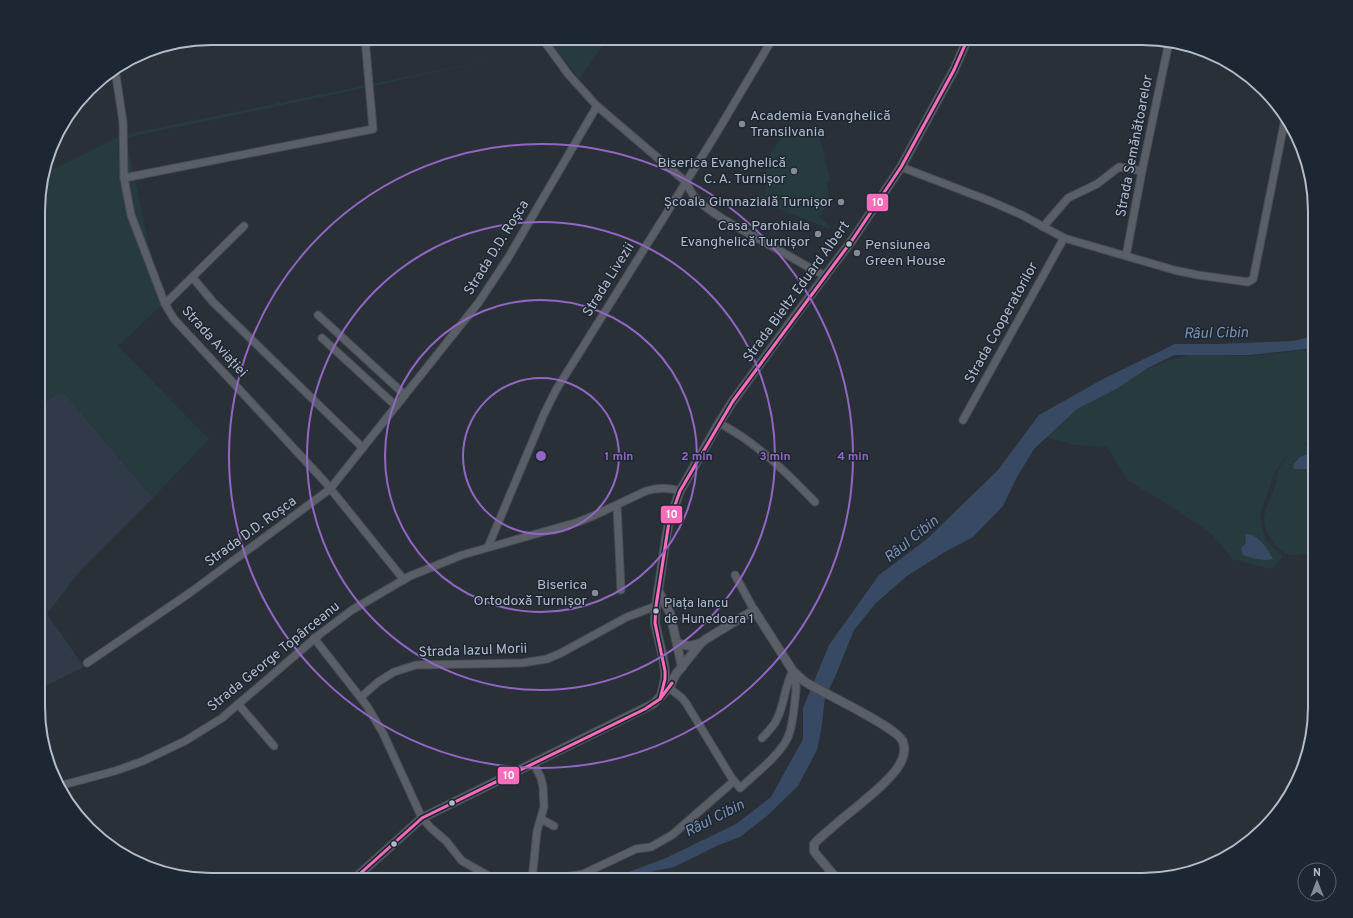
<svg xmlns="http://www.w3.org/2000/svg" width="1353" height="918" font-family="Overpass,sans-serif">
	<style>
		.airport { fill: #313a48 }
		.green { fill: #273a3e }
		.water { fill: #384963 }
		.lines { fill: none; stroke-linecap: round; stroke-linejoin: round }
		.minor-casing { stroke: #484c53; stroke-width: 9 }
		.tertiary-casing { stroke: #484c53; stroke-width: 10 }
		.minor { stroke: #5a5e66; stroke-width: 7 }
		.tertiary { stroke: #5a5e66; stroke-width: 8 }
		.bus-1-casing { stroke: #1d2633; stroke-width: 6 }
		.bus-1 { stroke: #fb6dba; stroke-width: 3 }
		.ring { fill: none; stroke: #9266c3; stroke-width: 2 }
		.poi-dot { fill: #848b96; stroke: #1d2633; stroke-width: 1.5 }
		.bus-dot { fill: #b4bcc9; stroke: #1d2633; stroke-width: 1.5 }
		.labels { text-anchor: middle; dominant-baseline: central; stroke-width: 3; stroke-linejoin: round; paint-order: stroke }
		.bus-label { font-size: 13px; fill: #b4bcc9; stroke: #1d2633; text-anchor: start }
		.poi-label { font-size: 14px; fill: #b4bcc9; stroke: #1d2633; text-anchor: end }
		.street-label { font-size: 14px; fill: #b4bcc9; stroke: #1d2633 }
		.water-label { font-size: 15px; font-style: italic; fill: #7c92b1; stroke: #1d2633 }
		.rim { fill: none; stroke: #b4bcc9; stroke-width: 2 }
		.centre { fill: #9266c3; stroke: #1d2633; stroke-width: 2 }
		.ring-label { font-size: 12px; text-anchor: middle; font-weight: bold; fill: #9266c3; stroke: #1d2633; stroke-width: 3; stroke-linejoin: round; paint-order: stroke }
		.line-badge { stroke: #1d2633; stroke-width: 1.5 }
		.badge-label { font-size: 11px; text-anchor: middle; font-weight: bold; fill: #fff }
	</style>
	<rect width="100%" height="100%" fill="#2a3038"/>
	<!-- airport -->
	<polygon class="airport" points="59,393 62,396 65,394 153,498 79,572 47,614 84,667 39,689 39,406"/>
	<!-- green -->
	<g class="green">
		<polygon points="548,38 608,38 579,79"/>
		<polygon points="499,58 369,87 126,138 162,305 118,346 209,439 153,498 65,394 62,396 59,393 39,406 39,188 44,174 122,135"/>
		<polygon points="819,135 829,175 830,180 827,184 830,202 819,217 830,226 830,229 755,200 758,194 765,197 766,171 770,155 781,138"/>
		<path d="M1315,349V438L1302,445L1315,441V551C1296,556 1288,560 1274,543C1256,521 1266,510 1275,487C1277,481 1277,474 1279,469C1281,464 1285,460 1286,456L1274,474L1260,514L1265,540L1283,556L1272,569L1250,564L1232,559L1212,534L1164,502L1128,481L1107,447L1075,445L1043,436L1081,399L1166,361L1193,354L1250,356Z"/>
	</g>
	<!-- water -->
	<g class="water">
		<polygon points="1315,336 1315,348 1250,355 1174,355 1148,368 1116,389 1077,409 1034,449 1017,477 1003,506 973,537 945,552 907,576 876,603 854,630 835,677 825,697 821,731 817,750 798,786 768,815 740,837 721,844 674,867 654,871 634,880 607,880 666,858 736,824 771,797 803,739 803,708 829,645 879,575 927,539 998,470 1039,415 1103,379 1175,344 1218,344 1293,341"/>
		<polygon points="1308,454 1315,455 1315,469 1294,469 1293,465 1300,457"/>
		<path d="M1245,534C1259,534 1267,548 1273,559C1262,562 1253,558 1243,555L1241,548L1246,543Z"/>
	</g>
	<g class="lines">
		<defs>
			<g id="minor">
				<path d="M542,38L568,74L597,106L686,182C689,188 692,195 697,200C720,220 749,233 775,248C792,257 808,268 826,276"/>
				<polyline points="115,69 123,122 124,178 131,215 165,304 174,319 325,482 404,580"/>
				<polyline points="901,167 990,201 1022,215 1064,238 1174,270 1198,275 1248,282 1253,279 1254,275 1285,119"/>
				<polyline points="124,178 373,129 365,38"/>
				<polyline points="1043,227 1068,198 1097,184 1119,167 1142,171"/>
				<polyline points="1126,256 1142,171 1169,42"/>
				<polyline points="193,278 213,302 363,448"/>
				<polyline points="165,304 244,226"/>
				<polyline points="318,315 405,395"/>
				<polyline points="322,338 396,406"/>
				<polyline points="963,420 1064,238"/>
				<path d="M719,423C756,442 786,472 815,502"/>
				<polyline points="617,505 621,590"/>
				<polyline points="488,547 544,414 556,390 716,134 773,38"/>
				<polyline points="735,575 754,610"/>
				<polyline points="314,638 367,706 383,733 422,818 431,828 446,841 462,861 496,880"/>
				<polyline points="87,663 191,592 330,489 479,302 508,258 597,106"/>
				<path d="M669,688L682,698L686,703L731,777L740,788C754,775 781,754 788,737C794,723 794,706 796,691V685L793,671"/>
				<polyline points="361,697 378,682 394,672 416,665 522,663 547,659 561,653 627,617 656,606"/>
				<polyline points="238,704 274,746"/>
				<path d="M762,738C768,732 774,726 777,719C785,703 784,687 793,671"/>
				<path d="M59,786L115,771L143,761L185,741L222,718L320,634L352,610L410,576L462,555L578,522L593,516L646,491C658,487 668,487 680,491"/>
				<polyline points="541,819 554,826"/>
				<polyline points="532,880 537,831 544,807 543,787 541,778 534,764"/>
				<polyline points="546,880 583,874 636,849 651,847 672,835 734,781"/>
			</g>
			<g id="tertiary">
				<polyline points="658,590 670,613 682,667"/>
				<polyline points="677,643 689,646 701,643"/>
				<polyline points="661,696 665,679 665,671 663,658 655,623 656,606 666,538 669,522 680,491 719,423 733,401 795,316 853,239 901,167 954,70 968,38"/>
				<path d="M353,880L422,818L653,704L669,688L676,674L701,643L706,639L754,610L793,671C798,675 802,680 807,683C823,693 899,728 903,742C908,756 898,769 888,779C872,796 852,810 835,825C828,831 820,837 814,844V851L816,854L838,880"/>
			</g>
		</defs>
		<!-- minor casing -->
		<use href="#minor" class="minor-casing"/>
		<!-- tertiary casing -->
		<use href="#tertiary" class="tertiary-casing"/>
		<!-- minor -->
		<use href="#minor" class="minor"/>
		<!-- tertiary -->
		<use href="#tertiary" class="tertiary"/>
		<defs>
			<g id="bus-1">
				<polyline points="660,699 665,679 665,671 655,623 656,606 669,522 680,491 733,401 853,239 901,167 954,70 968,38"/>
				<polyline points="353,880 422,818 645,709 660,699 672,683"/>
			</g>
		</defs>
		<!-- bus-1 casing -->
		<use href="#bus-1" class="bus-1-casing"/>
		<!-- bus-1 -->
		<use href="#bus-1" class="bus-1"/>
	</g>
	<!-- distance rings -->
	<g class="ring">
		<circle cx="541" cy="456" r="78"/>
		<circle cx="541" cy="456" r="156"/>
		<circle cx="541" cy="456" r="234"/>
		<circle cx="541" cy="456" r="312"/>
	</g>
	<!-- markers -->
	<g class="poi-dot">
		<circle cx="742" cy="124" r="4"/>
		<circle cx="794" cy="171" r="4"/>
		<circle cx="841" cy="202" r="4"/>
		<circle cx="818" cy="234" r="4"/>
		<circle cx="857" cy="253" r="4"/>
		<circle cx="595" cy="593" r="4"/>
	</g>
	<g class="bus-dot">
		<circle cx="849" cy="244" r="3.5"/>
		<circle cx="656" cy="611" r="3.5"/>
		<circle cx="452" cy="803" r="3.5"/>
		<circle cx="394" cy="844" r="3.5"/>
	</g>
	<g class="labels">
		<!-- bus labels -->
		<g class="bus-label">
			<text x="664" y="604">Piața Iancu<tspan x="664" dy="16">de Hunedoara 1</tspan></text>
		</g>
		<!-- poi labels -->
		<g class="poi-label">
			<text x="750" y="116" text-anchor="start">Academia Evanghelică<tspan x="750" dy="16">Transilvania</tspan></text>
			<text x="786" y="163">Biserica Evanghelică<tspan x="786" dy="16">C. A. Turnișor</tspan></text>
			<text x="833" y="202">Școala Gimnazială Turnișor</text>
			<text x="810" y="226">Casa Parohiala<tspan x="810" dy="16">Evanghelică Turnișor</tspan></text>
			<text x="865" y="245" text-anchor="start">Pensiunea<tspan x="865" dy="16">Green House</tspan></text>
			<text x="587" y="585">Biserica<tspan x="587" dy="16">Ortodoxă Turnișor</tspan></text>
		</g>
		<!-- street labels -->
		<g class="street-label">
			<text transform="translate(1135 146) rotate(-79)">Strada Semănătoarelor</text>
			<text transform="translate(497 248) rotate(-58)">Strada D.D. Roșca</text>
			<text transform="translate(609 280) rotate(-58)">Strada Livezii</text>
			<text transform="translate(797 292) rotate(-54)">Strada Bieltz Eduard Albert</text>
			<text transform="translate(1002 323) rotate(-61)">Strada Cooperatorilor</text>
			<text transform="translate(214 342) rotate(48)">Strada Aviației</text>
			<text transform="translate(251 532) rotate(-36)">Strada D.D. Roșca</text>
			<text transform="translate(473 651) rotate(-2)">Strada Iazul Morii</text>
			<text transform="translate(274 657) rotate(-39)">Strada George Topârceanu</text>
		</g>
		<!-- water labels -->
		<g class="water-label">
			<text transform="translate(1216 334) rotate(-1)">Râul Cibin</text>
			<text transform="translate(912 540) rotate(-39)">Râul Cibin</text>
			<text transform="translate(715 819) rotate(-27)">Râul Cibin</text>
		</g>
	</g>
	<!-- crop -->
	<path d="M0 0H1353V918H0ZM211 45H1142A166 166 0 0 1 1308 211V707A166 166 0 0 1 1142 873H211A166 166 0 0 1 45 707V211A166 166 0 0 1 211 45Z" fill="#1d2633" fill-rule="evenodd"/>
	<path class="rim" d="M211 45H1142A166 166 0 0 1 1308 211V707A166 166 0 0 1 1142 873H211A166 166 0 0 1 45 707V211A166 166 0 0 1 211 45Z"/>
	<circle cx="541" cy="456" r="6" class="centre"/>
	<g class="ring-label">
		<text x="619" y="460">1 min</text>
		<text x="697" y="460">2 min</text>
		<text x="775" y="460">3 min</text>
		<text x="853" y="460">4 min</text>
	</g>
	<g class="line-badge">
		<rect x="866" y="193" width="23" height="19" rx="4" fill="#fb6dba"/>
		<rect x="660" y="505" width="23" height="19" rx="4" fill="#fb6dba"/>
		<rect x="497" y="766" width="23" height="19" rx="4" fill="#fb6dba"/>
	</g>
	<g class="badge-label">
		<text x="878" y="206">10</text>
		<text x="672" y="518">10</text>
		<text x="509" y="779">10</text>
	</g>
	<!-- north arrow -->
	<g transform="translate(1317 882)"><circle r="19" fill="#1d2633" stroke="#59626f"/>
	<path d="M0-3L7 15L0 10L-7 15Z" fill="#848b96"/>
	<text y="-6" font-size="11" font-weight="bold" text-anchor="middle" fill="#b4bcc9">N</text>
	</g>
</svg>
